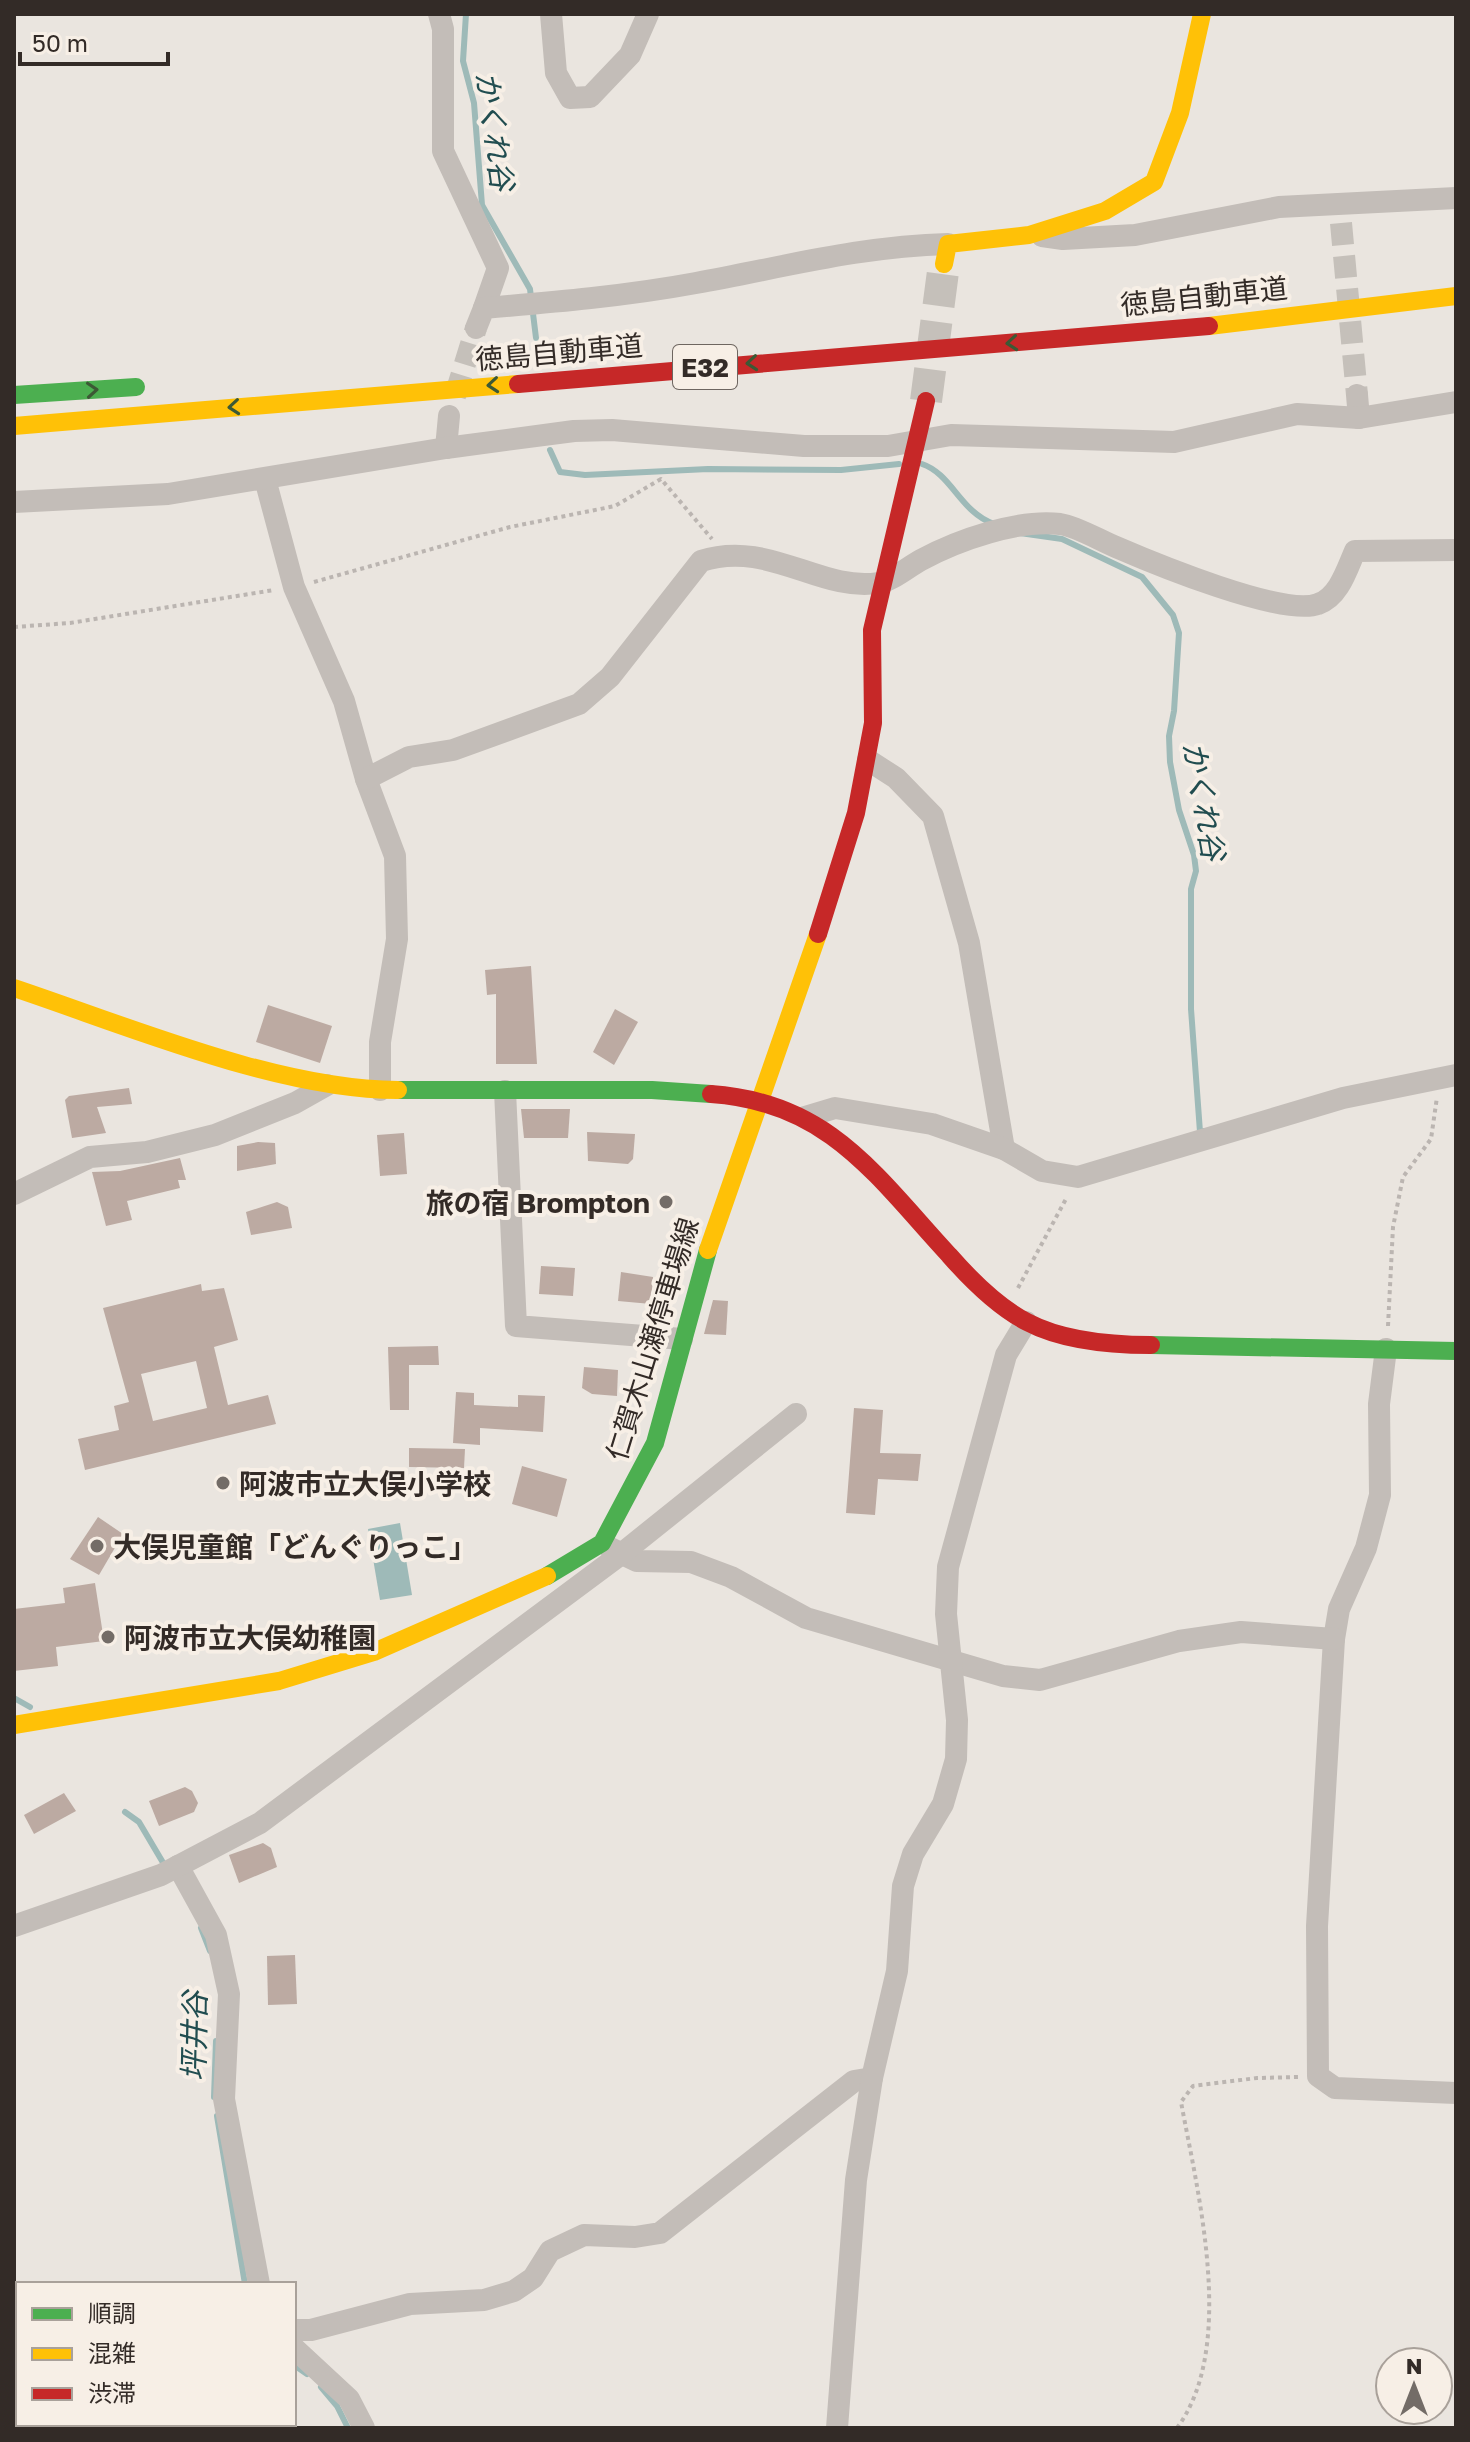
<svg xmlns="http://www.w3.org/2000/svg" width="1470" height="2442" font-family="'Golos Text','Noto Sans JP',sans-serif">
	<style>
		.water { fill: #9ebab8 }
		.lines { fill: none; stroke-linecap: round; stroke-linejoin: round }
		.stream { stroke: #9ebab8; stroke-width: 6 }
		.building { fill: #bcaaa2; fill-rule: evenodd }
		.street-tunnel { stroke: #c5c0ba; stroke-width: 22; stroke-dasharray: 22 11; stroke-linecap: butt }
		.secondary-tunnel { stroke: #c5c0ba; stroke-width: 32; stroke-dasharray: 32 16; stroke-linecap: butt }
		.path { stroke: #bbb5b1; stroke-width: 4; stroke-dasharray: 4 4; stroke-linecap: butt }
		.street { stroke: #c3bdb8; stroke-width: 22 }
		.fast { stroke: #4caf50; stroke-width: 18 }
		.slow { stroke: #ffc107; stroke-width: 18 }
		.jam { stroke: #c62828; stroke-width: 18 }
		.oneway { stroke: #3c5935 }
		.poi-dot { fill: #736c67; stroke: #f7efe6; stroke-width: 3 }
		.labels { text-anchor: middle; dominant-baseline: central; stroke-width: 8; stroke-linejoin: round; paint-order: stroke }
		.shield { fill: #f7efe6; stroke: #6e6660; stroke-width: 2 }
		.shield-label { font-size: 26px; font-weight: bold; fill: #332b27 }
		.street-label { font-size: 28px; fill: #332b27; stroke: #f7efe6 }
		.poi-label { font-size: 28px; font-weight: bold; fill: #332b27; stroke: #f7efe6; text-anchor: start }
		.water-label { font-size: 30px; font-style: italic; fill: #214d50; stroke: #f7efe6 }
	</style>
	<rect width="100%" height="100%" fill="#eae5df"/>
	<!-- water -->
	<polygon class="water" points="400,1523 412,1595 380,1600 368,1529"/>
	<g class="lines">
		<!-- stream -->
		<g class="stream">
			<polyline points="466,14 463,61 474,103 482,205 530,289 536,338"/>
			<polyline points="550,450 560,472 585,475 708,469 841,470 899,464"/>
			<path d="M922,464C952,474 960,512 994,524"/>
			<polyline points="1020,533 1062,539 1142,577 1173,615 1179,633 1174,711 1169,736 1170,762 1179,810 1194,855 1196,871 1191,889 1191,1009 1200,1132 1204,1131"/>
			<polyline points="14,1698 30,1707"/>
			<polyline points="125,1812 139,1822 165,1866"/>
			<polyline points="201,1928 210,1951"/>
			<polyline points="214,2097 216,2041"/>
			<polyline points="217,2116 245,2284"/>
			<polyline points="294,2365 307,2374"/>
			<polyline points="321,2387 337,2406 348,2428"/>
		</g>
	</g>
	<!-- building -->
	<g class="building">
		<polygon points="531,966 537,1064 496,1064 496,994 487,995 485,970"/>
		<polygon points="268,1005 332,1026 320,1063 256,1042"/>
		<polygon points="615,1009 638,1022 614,1065 593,1052"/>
		<polygon points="129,1088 132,1104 97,1107 106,1133 72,1138 65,1100 69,1096"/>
		<polygon points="521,1109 570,1109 568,1138 524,1138"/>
		<polygon points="587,1132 635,1134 633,1159 628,1164 588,1161"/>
		<polygon points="404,1133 407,1174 380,1176 377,1135"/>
		<polygon points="258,1142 275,1143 276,1164 237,1171 237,1146"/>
		<polygon points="180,1158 186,1180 178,1180 180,1188 127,1201 132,1220 106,1226 92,1172 120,1171"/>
		<polygon points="458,1194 460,1213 428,1216 426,1197"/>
		<polygon points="277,1202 288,1207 292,1228 251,1235 246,1212"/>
		<polygon points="541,1266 575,1268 573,1296 539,1294"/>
		<polygon points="621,1272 653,1277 651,1304 618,1301"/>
		<path d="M201,1284L202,1291L224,1288L238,1340L214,1347L228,1405L268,1395L276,1424L85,1470L78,1439L119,1430L114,1406L129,1402L103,1308ZM196,1361L207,1408L153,1421L141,1374Z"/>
		<polygon points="713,1300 728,1301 726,1335 704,1334"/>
		<polygon points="438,1346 439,1365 409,1365 409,1410 390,1410 388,1347"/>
		<polygon points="584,1367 618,1370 617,1396 592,1394 582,1388"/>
		<polygon points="456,1392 474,1393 474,1405 518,1407 518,1395 545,1396 543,1432 480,1428 480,1445 453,1443"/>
		<polygon points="854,1408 883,1410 880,1453 921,1454 918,1481 878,1479 875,1515 846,1513"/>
		<polygon points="409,1448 465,1449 464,1468 409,1467"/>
		<polygon points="522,1466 567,1479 557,1517 512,1504"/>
		<polygon points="98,1517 123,1534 99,1575 70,1559"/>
		<polygon points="95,1583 104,1641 56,1647 58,1666 14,1671 14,1609 65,1603 63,1588"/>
		<polygon points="185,1787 192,1791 198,1803 194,1812 159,1826 149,1801"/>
		<polygon points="64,1793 76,1811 34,1834 24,1815"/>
		<polygon points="263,1843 271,1848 277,1867 239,1883 229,1855"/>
		<polygon points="295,1955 297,2004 268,2005 267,1956"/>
	</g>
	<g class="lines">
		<!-- street-tunnel -->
		<g class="street-tunnel">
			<polyline points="1341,223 1357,395"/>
			<polyline points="455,396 476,328"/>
		</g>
		<!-- secondary-tunnel -->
		<polyline class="secondary-tunnel" points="926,401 944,264"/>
		<!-- path -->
		<g class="path">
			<polyline points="314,582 510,527 615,506 661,479 712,539"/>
			<polyline points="14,627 70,623 274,590"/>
			<polyline points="1018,1288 1067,1197"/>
			<polyline points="1388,1326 1393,1227 1403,1177 1431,1139 1437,1097"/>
			<path d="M1177,2428C1237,2347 1198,2194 1181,2102L1193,2086L1257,2078L1299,2077"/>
		</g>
		<!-- street -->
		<g class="street">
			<polyline points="439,14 443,29 443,151 498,268 484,308"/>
			<polyline points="551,14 556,73 570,98 590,97 630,55 648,14"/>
			<polyline points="1042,236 1063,239 1135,235 1279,207 1456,198"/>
			<path d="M476,328L484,308C555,302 626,296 696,283C780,268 861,246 948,244"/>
			<polyline points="1357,395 1359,418"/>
			<polyline points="446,448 449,416"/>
			<polyline points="265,479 294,587 344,701 366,779 395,856 397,939 380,1042 380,1090"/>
			<polyline points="14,502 168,494 446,448 574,431 612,430 804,446 888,446 951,435 1174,442 1297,414 1359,418 1456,402"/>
			<polyline points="868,760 896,778 933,816 969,943 1004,1149"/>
			<path d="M366,779L409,757L453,750L579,704L610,677L701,561C768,539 820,592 878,583C892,581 908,567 921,560C958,540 1018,519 1060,524C1078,527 1099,540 1116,547C1153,563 1283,617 1318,604C1339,597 1347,569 1355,551L1456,550"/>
			<polyline points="505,1091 516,1326 682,1339"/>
			<polyline points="805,1117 835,1108 932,1124 1004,1149 1042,1171 1078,1177 1343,1098 1456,1075"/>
			<polyline points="14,1194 90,1157 147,1152 215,1135 295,1103 327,1085"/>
			<polyline points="1386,1349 1379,1404 1380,1495 1366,1548 1339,1609 1334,1639 1317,1926 1318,2076 1335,2088 1456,2093"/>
			<polyline points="610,1548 637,1561 691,1562 731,1577 806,1618 1003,1676 1040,1680 1179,1641 1241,1632 1334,1639"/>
			<polyline points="178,1866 216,1935 229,1994 224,2099 259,2284"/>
			<polyline points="14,1926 161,1875 260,1823 620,1555 796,1414"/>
			<polyline points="294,2330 311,2330 410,2304 484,2300 514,2291 533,2278 550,2251 584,2235 635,2237 660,2233 854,2081 872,2078"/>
			<polyline points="294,2348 349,2399 364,2428"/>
			<polyline points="246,2428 251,2424"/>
			<polyline points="837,2428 856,2180 872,2078 897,1971 903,1886 913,1854 943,1804 956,1759 957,1720 946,1614 948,1567 1006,1355 1026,1322"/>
		</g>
		<!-- fast -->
		<g class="fast">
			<polyline points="14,395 136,387"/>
			<polyline points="398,1090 652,1090 711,1094"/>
			<polyline points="1151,1345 1456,1351"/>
			<polyline points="547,1576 602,1543 655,1443 708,1250"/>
		</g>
		<!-- slow -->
		<g class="slow">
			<polyline points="944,264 948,244 1029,235 1105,211 1154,182 1180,113 1202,14"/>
			<polyline points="1209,326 1456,296"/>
			<polyline points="14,426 518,384"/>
			<path d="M14,988C128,1026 279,1090 398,1090"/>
			<polyline points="708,1250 818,934"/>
			<polyline points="14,1725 279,1681 374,1652 547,1576"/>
		</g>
		<!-- jam -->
		<g class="jam">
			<polyline points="518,384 1209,326"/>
			<polyline points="818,934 856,813 873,723 872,630 926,401"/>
			<path d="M711,1094C829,1102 876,1176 949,1255C970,1279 998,1307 1027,1322C1063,1341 1111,1345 1151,1345"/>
		</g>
	</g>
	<!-- one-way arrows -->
	<defs><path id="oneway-chevron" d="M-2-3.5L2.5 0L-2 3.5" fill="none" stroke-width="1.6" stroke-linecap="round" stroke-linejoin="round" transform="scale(2)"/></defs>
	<g class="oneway">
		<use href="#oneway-chevron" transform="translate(1012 343) rotate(175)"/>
		<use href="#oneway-chevron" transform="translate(752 363) rotate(175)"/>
		<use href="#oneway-chevron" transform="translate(493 385) rotate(175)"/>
		<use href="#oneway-chevron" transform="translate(92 390) rotate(-4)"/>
		<use href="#oneway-chevron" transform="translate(234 407) rotate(175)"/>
	</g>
	<!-- markers -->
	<g class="poi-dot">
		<circle cx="666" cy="1202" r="8"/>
		<circle cx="223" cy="1483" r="8"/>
		<circle cx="97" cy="1546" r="8"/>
		<circle cx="108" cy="1637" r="8"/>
	</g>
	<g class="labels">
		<!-- shield labels -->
		<rect class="shield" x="673" y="345" width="64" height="44" rx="6"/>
		<g class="shield-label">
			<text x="705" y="367">E32</text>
		</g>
		<!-- street labels -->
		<g class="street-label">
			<text transform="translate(1204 296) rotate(-6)">徳島自動車道</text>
			<text transform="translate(559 352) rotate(-5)">徳島自動車道</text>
			<text transform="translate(652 1339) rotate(-73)">仁賀木山瀬停車場線</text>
		</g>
		<!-- poi labels -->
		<g class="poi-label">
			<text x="650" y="1202" text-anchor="end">旅の宿 Brompton</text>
			<text x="239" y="1483">阿波市立大俣小学校</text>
			<text x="113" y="1546">大俣児童館「どんぐりっこ」</text>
			<text x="124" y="1637">阿波市立大俣幼稚園</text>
		</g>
		<!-- water labels -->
		<g class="water-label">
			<text transform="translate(495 131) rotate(82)">かくれ谷</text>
			<text transform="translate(1204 801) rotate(80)">かくれ谷</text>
			<text transform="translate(194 2036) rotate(-89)">坪井谷</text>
		</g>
	</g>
	<!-- border -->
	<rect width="1470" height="2442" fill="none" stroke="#332b27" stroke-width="32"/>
	<!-- legend -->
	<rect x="16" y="2282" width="280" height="144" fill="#f7efe6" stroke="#a9a19a" stroke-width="2"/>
	<rect x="32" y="2308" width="40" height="12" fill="#4caf50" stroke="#a9a19a" stroke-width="2"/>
	<text x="88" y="2322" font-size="24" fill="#332b27">順調</text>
	<rect x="32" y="2348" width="40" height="12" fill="#ffc107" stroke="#a9a19a" stroke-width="2"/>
	<text x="88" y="2362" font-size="24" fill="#332b27">混雑</text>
	<rect x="32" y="2388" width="40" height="12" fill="#c62828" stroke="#a9a19a" stroke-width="2"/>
	<text x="88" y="2402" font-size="24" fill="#332b27">渋滞</text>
	<!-- north arrow -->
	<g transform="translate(1414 2386)"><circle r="38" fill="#f7efe6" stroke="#a9a19a" stroke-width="2"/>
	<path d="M0-6L14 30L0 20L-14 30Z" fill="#736c67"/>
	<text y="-12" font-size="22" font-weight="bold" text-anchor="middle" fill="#332b27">N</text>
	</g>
	<!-- scale -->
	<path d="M20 52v12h148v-12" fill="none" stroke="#332b27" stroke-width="4"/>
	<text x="32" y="52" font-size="24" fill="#332b27" stroke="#f7efe6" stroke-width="6" paint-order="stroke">50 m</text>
</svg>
